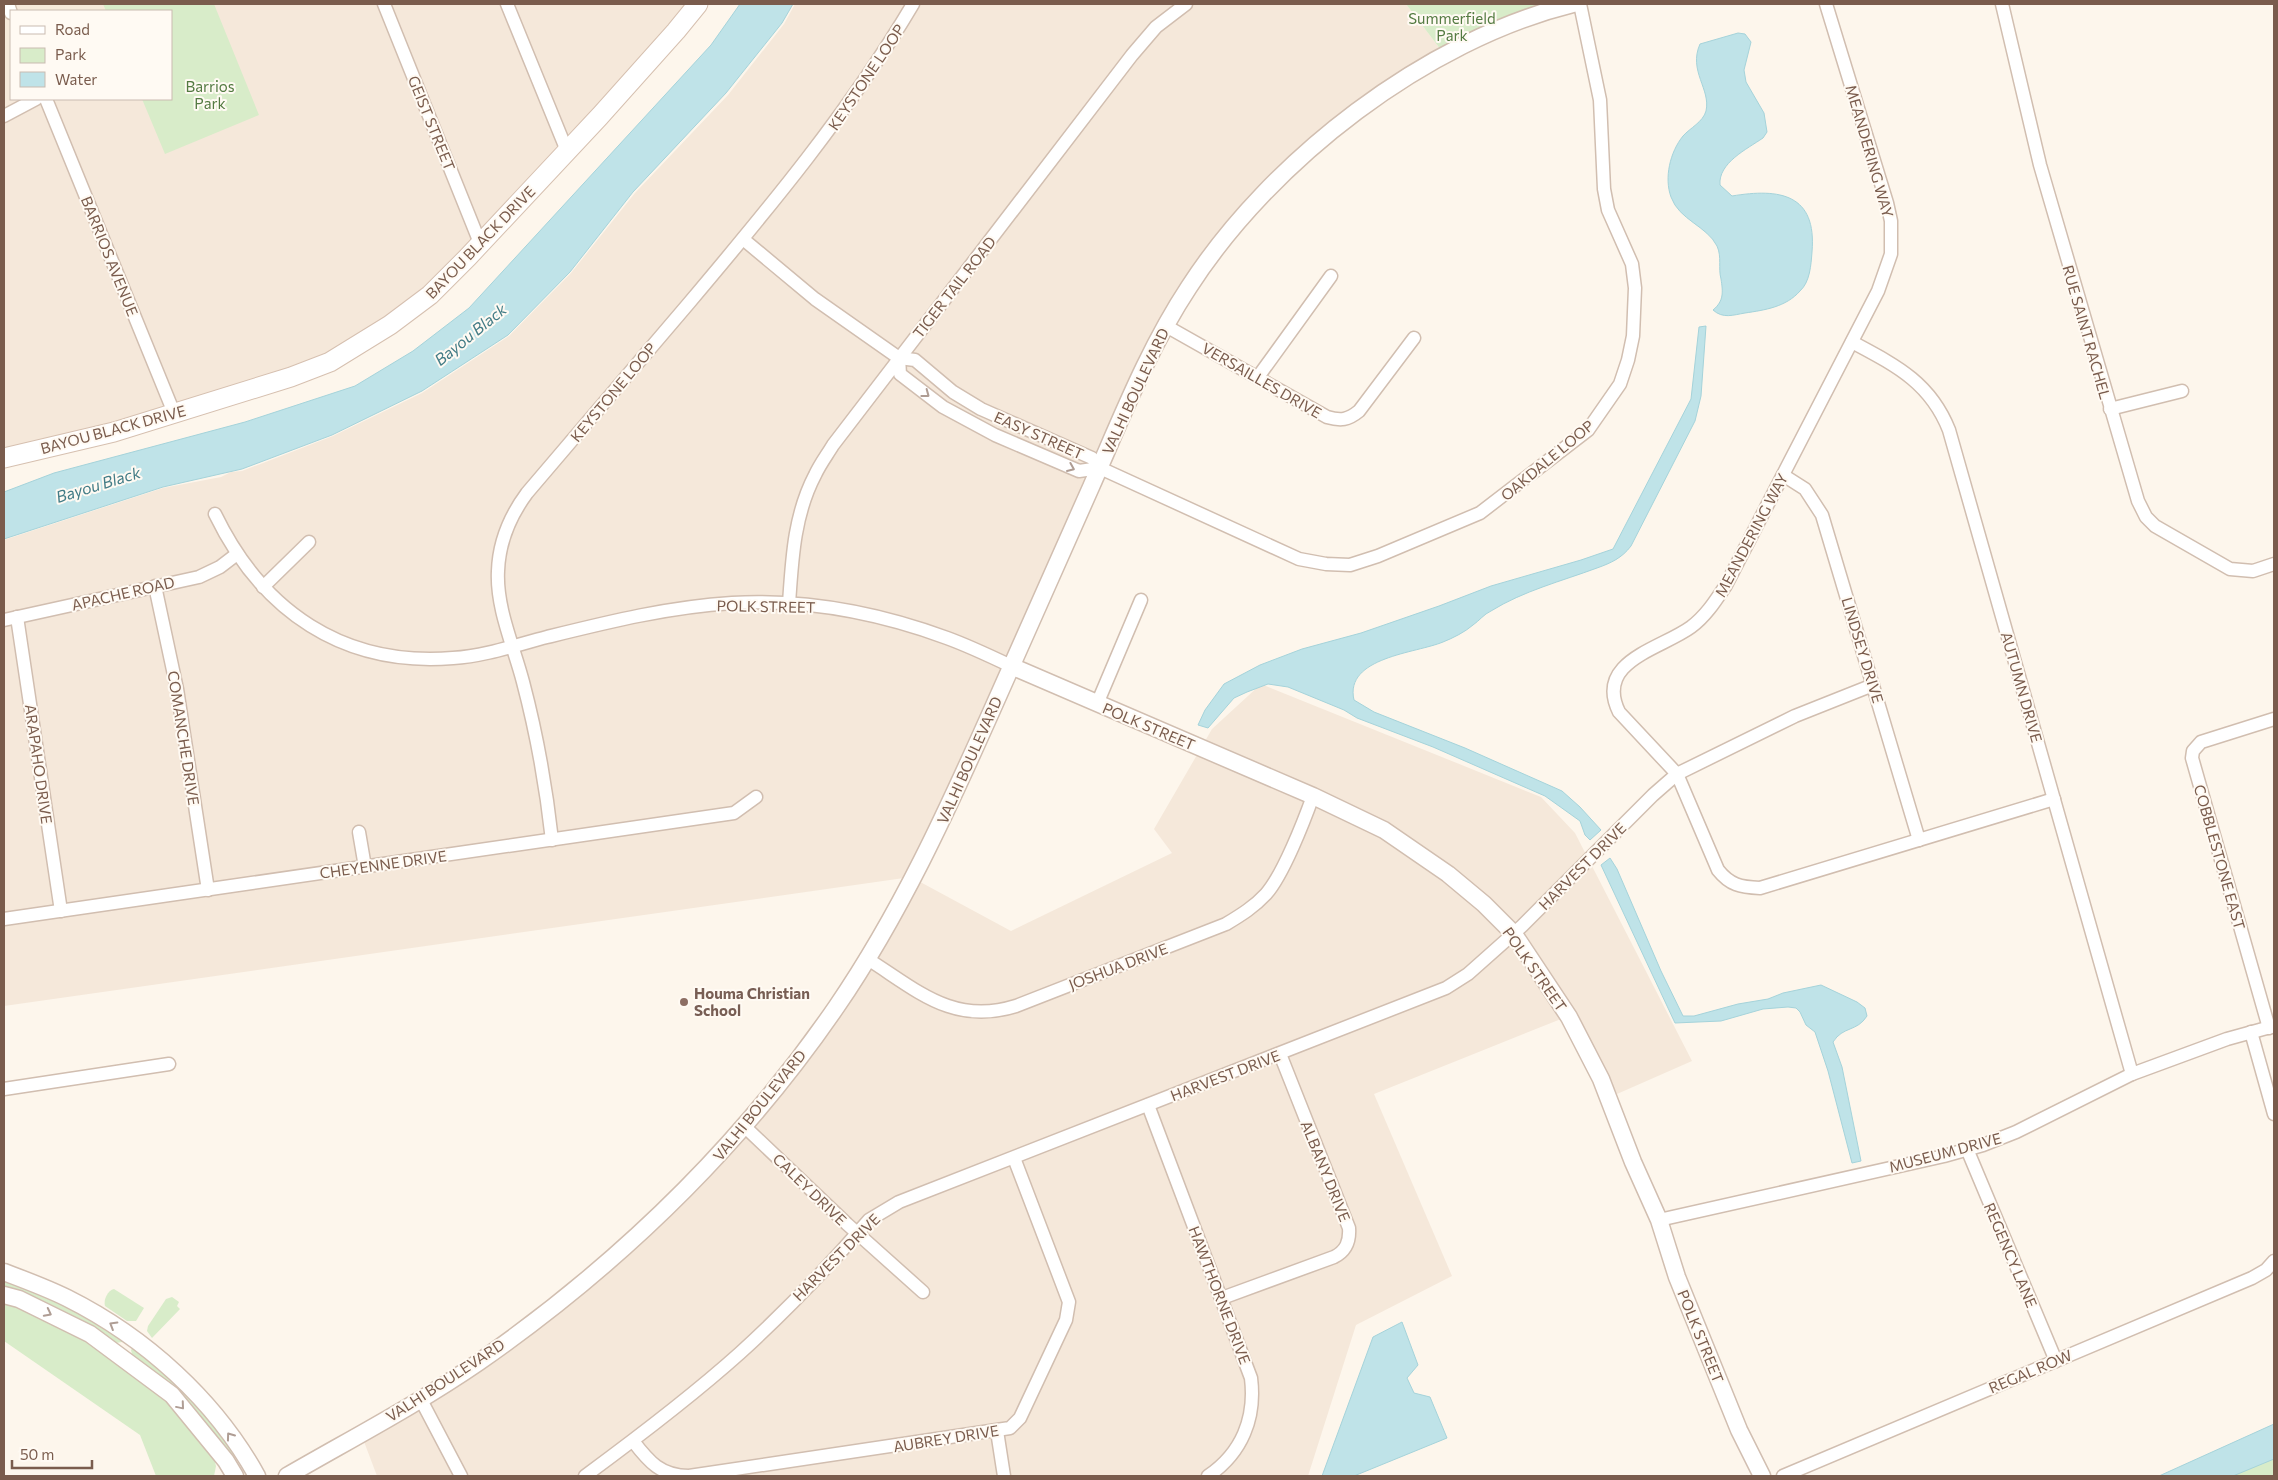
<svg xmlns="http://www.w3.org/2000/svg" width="2278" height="1480" font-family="Commissioner,sans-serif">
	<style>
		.residential { fill: #f5e8da; fill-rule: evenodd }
		.green { fill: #d8ecc9 }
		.water { fill: #bfe3e8; stroke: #a5d3da }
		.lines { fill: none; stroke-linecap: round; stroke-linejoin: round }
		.minor-casing { stroke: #d1beb0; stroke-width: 15 }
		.tertiary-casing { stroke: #d1beb0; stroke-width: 19 }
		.secondary-casing { stroke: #d6c0b0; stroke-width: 21 }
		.minor { stroke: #fff; stroke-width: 12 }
		.tertiary { stroke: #fff; stroke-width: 16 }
		.secondary { stroke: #fff; stroke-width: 19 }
		.oneway { stroke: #af9d94 }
		.education-dot { fill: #8d6e63; stroke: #fffaf3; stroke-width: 2 }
		.labels { text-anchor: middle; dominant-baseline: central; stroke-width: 4; stroke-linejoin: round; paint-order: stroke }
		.park-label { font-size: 15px; fill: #537a41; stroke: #fffaf3 }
		.street-label { font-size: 15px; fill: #7a5c4d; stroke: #fffaf3 }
		.education-label { font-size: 15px; font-weight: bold; fill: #785e54; stroke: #fffaf3; text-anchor: start }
		.water-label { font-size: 16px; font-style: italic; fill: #437c86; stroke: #fffaf3 }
	</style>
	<rect width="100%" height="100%" fill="#fdf6ec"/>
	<!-- residential -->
	<g class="residential">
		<path d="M4,4H700L469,258L331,363L4,459ZM11,11H171V99H11Z"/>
		<polygon points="795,4 1406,4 1444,54 1323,135 1188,285 911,877 1011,931 1172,853 1154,829 1212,729 1261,684 1541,797 1575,833 1692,1061 1617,1094 1576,1013 1374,1094 1452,1276 1356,1325 1308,1476 377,1476 360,1431 443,1382 596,1271 789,1069 911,877 4,1006 4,540 163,488 221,477 231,472 242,471 333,436 422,393 509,336 571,273 635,193 728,95 784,24"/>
	</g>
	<!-- green -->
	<g class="green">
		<polygon points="103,4 214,4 259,115 165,154 142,99 171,99 171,11 106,11"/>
		<polygon points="1406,4 1579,4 1444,54"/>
		<polygon points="4,1275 46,1291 123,1339 122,1342 116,1343 52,1305 4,1286"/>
		<path d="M114,1289L144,1308L136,1321H127L105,1306C103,1300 108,1290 114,1289Z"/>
		<polygon points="172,1297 179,1302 177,1306 180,1309 152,1338 147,1331 148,1326 166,1299"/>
		<polygon points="4,1299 77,1333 166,1399 213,1455 216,1466 214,1476 156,1476 140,1435 4,1341"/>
		<polygon points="134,1346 182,1384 237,1456 232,1457 162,1379 132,1354 131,1350"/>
		<polygon points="2274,1453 2274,1476 2216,1476"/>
	</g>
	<!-- water -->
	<g class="water">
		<polygon points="740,4 793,4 782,23 726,93 633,192 570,272 508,335 422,391 332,435 242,469 163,487 4,539 4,492 54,473 245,422 355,386 413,351 469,308 711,45"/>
		<path d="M1738,33L1745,34L1751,42L1744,70L1746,82L1764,113L1767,132L1763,138C1747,149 1718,163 1720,185L1732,196C1780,188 1817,194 1812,252C1811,265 1810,282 1800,291C1786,307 1765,310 1745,313C1733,315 1723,319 1713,310C1724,301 1723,292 1721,279C1718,268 1722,257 1717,246C1707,226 1679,220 1671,197C1664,178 1670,152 1683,136C1690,128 1703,122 1706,111C1711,89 1688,71 1700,44Z"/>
		<path d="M1706,326L1701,396L1695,421L1631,546C1622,558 1611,563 1597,568C1562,581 1523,591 1491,611C1484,614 1479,621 1473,625C1465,632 1453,638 1443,642C1417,653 1344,657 1354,700L1374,712L1465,748L1562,791L1580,807L1601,830L1590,840L1585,835L1580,821L1545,796L1433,747L1357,718L1344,710L1288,687L1268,684L1247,692L1234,698L1208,728L1198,725L1205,710L1224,684L1260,665L1302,649L1361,633L1439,606L1491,586L1581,560L1613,549L1691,399L1699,327Z"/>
		<path d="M1610,858L1617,869L1661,971L1683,1016H1694L1738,1004L1768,999L1783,993L1821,985L1857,1002L1865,1008L1867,1016C1857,1032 1843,1026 1833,1042L1842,1067L1861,1161L1852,1163L1828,1071L1815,1032L1806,1025L1800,1012L1796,1008L1788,1007L1763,1009L1721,1021L1675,1023L1601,865Z"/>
		<polygon points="1402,1322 1418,1365 1407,1378 1414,1393 1430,1397 1447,1438 1354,1476 1322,1476 1373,1337"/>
		<polygon points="2274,1424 2274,1459 2233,1476 2159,1476"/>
	</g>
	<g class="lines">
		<defs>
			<g id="minor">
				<polyline points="8,4 11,13"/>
				<polyline points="384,4 480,243"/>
				<polyline points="507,4 567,151"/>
				<path d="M1826,4L1887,203L1891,221V254L1878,291L1726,585C1716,600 1706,616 1691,627C1661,649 1594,661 1619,712L1677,774L1718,870C1730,885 1740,887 1760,888L2054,799"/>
				<polyline points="2002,4 2040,165 2138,501 2146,517 2155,526 2230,569 2253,571 2274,564"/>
				<polyline points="46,99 174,413"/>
				<polyline points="4,116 36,99"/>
				<polyline points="743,239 815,299 899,358 915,360 953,392 981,409 1092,458 1100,468 1299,559 1326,564 1350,565 1378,556 1480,513 1588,430 1620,384 1628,360 1633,336 1635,288 1632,264 1608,210 1604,189 1600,100 1580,4"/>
				<path d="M1166,326L1327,417C1341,421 1348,420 1359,411L1414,338"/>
				<path d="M1852,342C1895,365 1930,382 1949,430L2132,1074"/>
				<polyline points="899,358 900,374 943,407 995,435 1079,471 1100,468"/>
				<polyline points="1258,377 1331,276"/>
				<polyline points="2110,409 2182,391"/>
				<polyline points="1783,475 1805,489 1822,515 1919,840"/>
				<path d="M215,514C262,611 343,667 453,658C485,656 516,645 547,637C608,622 668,607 732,603C804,599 879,613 947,638C969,646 990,656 1011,666"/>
				<polyline points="155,586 177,689 208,890"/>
				<polyline points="263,587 309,542"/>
				<path d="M789,604C792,559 794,515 815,475C820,464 827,455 833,445L1132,55L1156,27L1186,4"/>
				<polyline points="17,617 61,911"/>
				<polyline points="4,620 199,577 220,567 237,554"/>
				<polyline points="1097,704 1141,600"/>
				<polyline points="359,832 365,867"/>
				<path d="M552,840C546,786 537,735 523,682C514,647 496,608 498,571C499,542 510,516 527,493C581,430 635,367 689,303C770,207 849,112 913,4"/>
				<polyline points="4,919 734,813 756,797"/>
				<path d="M866,958C916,989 952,1026 1016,1006L1226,924C1241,915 1254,907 1266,894C1283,875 1304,821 1313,796"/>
				<polyline points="2269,1028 2192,758 2193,751 2201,742 2274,719"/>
				<polyline points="2251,1032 2274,1114"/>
				<polyline points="4,1089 169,1064"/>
				<path d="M1148,1105L1251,1378C1256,1418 1242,1453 1208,1476"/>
				<polyline points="743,1125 847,1224 923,1292"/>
				<polyline points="1967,1149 2056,1361"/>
				<polyline points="1659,1220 1944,1156 1983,1145 2016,1132 2132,1074 2227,1039 2274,1026"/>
				<path d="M1222,1298L1334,1257C1346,1251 1350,1242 1349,1228L1280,1054"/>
				<polyline points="420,1398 461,1476"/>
				<polyline points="997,1431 1004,1476"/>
				<path d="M633,1441C649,1462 661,1476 689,1476L1010,1428L1020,1418L1066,1320L1069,1302L1014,1158"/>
				<path d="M585,1476C638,1437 691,1397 740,1353C785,1312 829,1266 869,1220L899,1202L1446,988L1468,974L1522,926L1653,795L1677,774L1795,716L1873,685"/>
				<polyline points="1783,1476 2252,1278 2266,1270 2274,1261"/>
			</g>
			<g id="tertiary">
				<polyline points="1011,666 1313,796 1384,830 1448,874 1484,904 1514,934 1569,1017 1601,1079 1633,1162 1659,1220 1677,1277 1739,1430 1762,1476"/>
				<path d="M4,1272C25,1280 47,1288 67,1298C145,1337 215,1400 257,1476"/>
				<polyline points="4,1295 19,1299 90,1334 172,1395 226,1461 235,1476"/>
				<path d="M287,1476C351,1439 418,1404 479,1362C618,1265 741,1146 837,1006C900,914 947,811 992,710C1025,635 1058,561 1091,487C1121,419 1148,349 1189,287C1271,160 1426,40 1573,4"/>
			</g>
			<polyline id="secondary" points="4,458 114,432 291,377 330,362 390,325 430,295 468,257 600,116 676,31 698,4"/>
		</defs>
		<!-- minor casing -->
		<use href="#minor" class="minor-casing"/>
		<!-- tertiary casing -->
		<use href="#tertiary" class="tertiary-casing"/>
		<!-- secondary casing -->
		<use href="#secondary" class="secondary-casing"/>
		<!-- minor -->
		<use href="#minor" class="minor"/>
		<!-- tertiary -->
		<use href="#tertiary" class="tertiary"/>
		<!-- secondary -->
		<use href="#secondary" class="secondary"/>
	</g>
	<!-- one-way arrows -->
	<defs><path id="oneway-chevron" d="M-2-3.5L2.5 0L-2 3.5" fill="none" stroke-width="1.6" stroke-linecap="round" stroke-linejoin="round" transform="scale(1.25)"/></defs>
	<g class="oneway">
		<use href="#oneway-chevron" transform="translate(926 394) rotate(37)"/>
		<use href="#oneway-chevron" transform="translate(1071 468) rotate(23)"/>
		<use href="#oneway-chevron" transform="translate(48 1313) rotate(27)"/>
		<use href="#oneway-chevron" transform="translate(113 1325) rotate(-149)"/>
		<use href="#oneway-chevron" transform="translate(181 1406) rotate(50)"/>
		<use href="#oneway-chevron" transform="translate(230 1436) rotate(-126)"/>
	</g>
	<!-- markers -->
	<circle class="education-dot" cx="684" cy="1002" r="5"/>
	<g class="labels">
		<!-- park labels -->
		<g class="park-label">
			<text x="1452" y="18">Summerfield<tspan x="1452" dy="17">Park</tspan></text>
			<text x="210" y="86">Barrios<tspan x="210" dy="17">Park</tspan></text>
		</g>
		<!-- street labels -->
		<g class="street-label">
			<text transform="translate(866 77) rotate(-56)">KEYSTONE LOOP</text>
			<text transform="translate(432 123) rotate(68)">GEIST STREET</text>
			<text transform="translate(1870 151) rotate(74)">MEANDERING WAY</text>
			<text transform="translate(480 242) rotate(-46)">BAYOU BLACK DRIVE</text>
			<text transform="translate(110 256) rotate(68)">BARRIOS AVENUE</text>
			<text transform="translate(954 287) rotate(-52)">TIGER TAIL ROAD</text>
			<text transform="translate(2087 332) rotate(74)">RUE SAINT RACHEL</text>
			<text transform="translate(1262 380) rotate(30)">VERSAILLES DRIVE</text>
			<text transform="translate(1135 391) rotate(-65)">VALHI BOULEVARD</text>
			<text transform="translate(613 392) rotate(-50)">KEYSTONE LOOP</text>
			<text transform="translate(113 429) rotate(-15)">BAYOU BLACK DRIVE</text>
			<text transform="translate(1039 435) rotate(24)">EASY STREET</text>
			<text transform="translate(1547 460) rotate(-40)">OAKDALE LOOP</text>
			<text transform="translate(1751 535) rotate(-62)">MEANDERING WAY</text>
			<text transform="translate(123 593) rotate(-13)">APACHE ROAD</text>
			<text transform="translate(766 606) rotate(1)">POLK STREET</text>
			<text transform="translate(1863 650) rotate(73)">LINDSEY DRIVE</text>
			<text transform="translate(2022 687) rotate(74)">AUTUMN DRIVE</text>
			<text transform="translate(1149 726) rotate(23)">POLK STREET</text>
			<text transform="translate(184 738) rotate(81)">COMANCHE DRIVE</text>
			<text transform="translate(969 760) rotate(-66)">VALHI BOULEVARD</text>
			<text transform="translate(39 764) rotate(82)">ARAPAHO DRIVE</text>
			<text transform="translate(2220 857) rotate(74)">COBBLESTONE EAST</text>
			<text transform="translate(383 864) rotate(-8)">CHEYENNE DRIVE</text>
			<text transform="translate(1582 866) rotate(-45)">HARVEST DRIVE</text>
			<text transform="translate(1118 966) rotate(-21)">JOSHUA DRIVE</text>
			<text transform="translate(1535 969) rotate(55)">POLK STREET</text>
			<text transform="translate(1225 1075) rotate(-21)">HARVEST DRIVE</text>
			<text transform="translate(759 1105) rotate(-51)">VALHI BOULEVARD</text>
			<text transform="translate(1945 1152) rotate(-15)">MUSEUM DRIVE</text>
			<text transform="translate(1326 1171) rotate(68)">ALBANY DRIVE</text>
			<text transform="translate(810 1189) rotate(44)">CALEY DRIVE</text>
			<text transform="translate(2011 1255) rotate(67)">REGENCY LANE</text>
			<text transform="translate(836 1257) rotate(-45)">HARVEST DRIVE</text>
			<text transform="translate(1220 1295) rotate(69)">HAWTHORNE DRIVE</text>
			<text transform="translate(1701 1336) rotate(68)">POLK STREET</text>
			<text transform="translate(2030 1371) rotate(-23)">REGAL ROW</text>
			<text transform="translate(445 1380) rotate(-33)">VALHI BOULEVARD</text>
			<text transform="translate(946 1438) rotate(-9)">AUBREY DRIVE</text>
		</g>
		<!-- education labels -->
		<g class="education-label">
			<text x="694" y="993">Houma Christian<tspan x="694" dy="17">School</tspan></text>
		</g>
		<!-- water labels -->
		<g class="water-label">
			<text transform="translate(470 334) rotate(-39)">Bayou Black</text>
			<text transform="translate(98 484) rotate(-17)">Bayou Black</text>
		</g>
	</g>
	<!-- border -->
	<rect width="2278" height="1480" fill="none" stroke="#7a5c4d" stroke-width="10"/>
	<!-- legend -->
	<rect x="10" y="10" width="162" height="90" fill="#fffaf3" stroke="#cabbb1"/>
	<rect x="20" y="26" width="25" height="8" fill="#ffffff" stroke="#cabbb1"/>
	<text x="55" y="35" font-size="15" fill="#7a5c4d">Road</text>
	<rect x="20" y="48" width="25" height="15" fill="#d8ecc9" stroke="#cabbb1"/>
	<text x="55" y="60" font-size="15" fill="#7a5c4d">Park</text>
	<rect x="20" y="72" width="25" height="15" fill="#bfe3e8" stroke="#cabbb1"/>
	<text x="55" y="85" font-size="15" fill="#7a5c4d">Water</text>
	<!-- scale -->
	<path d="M12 1460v8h80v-8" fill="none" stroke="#7a5c4d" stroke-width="2.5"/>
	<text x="20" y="1460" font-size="15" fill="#7a5c4d" stroke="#fffaf3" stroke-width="4" paint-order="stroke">50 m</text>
</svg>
